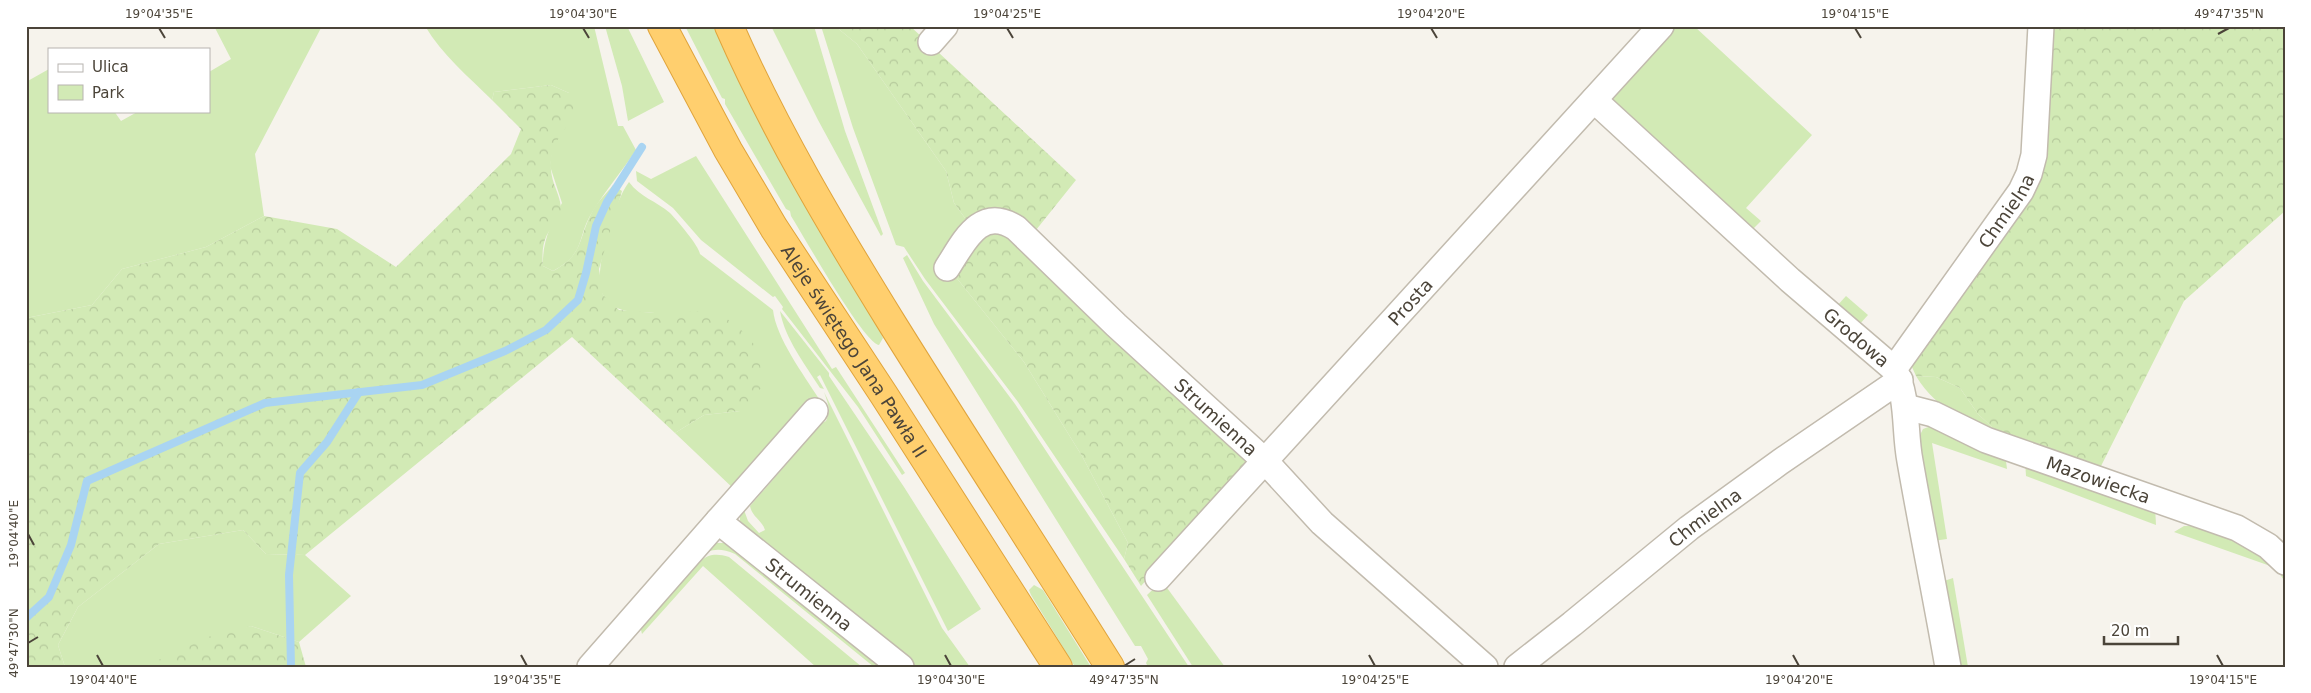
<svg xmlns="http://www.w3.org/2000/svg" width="2311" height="693" font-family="'DejaVu Sans',sans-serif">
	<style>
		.green { fill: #d2eab5 }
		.forest { fill: url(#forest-crowns) }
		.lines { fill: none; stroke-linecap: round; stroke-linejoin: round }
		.stream { stroke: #a9d4f2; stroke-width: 8 }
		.street-casing { stroke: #c2bbae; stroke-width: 28 }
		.highway-casing { stroke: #e0a43c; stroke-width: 30 }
		.street { stroke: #fff; stroke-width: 25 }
		.highway { stroke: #ffcf6e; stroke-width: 28 }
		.ticks { fill: none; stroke: #4b4439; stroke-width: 2 }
		.labels { text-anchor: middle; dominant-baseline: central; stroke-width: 4; stroke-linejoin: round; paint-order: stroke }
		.street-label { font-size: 18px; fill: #4b4439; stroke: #fff }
		.neatline { fill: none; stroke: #4b4439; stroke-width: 2 }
		.ticks-label { font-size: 12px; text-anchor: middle; fill: #4b4439 }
	</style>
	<defs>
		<pattern id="forest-crowns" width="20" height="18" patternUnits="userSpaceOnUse" patternTransform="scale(1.25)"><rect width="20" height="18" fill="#d2eab5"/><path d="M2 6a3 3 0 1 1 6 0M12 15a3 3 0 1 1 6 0" fill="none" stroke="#b6ca9c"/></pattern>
	</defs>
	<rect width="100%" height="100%" fill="#f6f3ec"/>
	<!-- green -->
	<g class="green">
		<polygon points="214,26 322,26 255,154 264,216 206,247 122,269 92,305 26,318 26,82 49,69 49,111 114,111 121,121 139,111 209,111 209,72 231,59"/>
		<path d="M425,26H594L618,126H623L636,150C622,171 606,190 593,211C576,237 587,253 553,271L543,266C542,242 551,224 562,203L550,166L552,148L560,134L569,93L551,85L494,92L492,100C469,77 442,55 425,26Z"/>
		<polygon points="605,26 627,26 664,102 628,121 622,86"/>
		<path d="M685,26H713C763,130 818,230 879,329L883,338L879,345C863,342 803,235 791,216L790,211L786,209L725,104V99L722,98Z"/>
		<polygon points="771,26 814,26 845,131 883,234 881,236 818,120"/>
		<polygon points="821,26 835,26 857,44 946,171 954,203 970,225 951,271 1024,362 1082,456 1128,543 1124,559 1018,402 925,279 904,247 896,245 853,128"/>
		<polygon points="1672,26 1694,26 1812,135 1746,208 1761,221 1753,229 1746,230 1616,106 1612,97"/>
		<polygon points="696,156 832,369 836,367 905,473 902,475 858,407 782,309 783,307 775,296 773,297 701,240 673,208 637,181 636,171 651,179"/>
		<path d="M629,182C640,197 656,201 670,213C677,220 699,246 700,254L773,310C776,338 804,375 819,399L736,491L675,433L704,415L740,411L655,313C637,312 613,314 603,295C591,274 615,200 629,182Z"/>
		<polygon points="907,255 923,281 1015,404 1189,667 1148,667 1146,663 1148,659 1141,646 1135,646 934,324 903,258"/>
		<polygon points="1846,296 1868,315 1858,326 1836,307"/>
		<path d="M780,311L829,373V376L904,487L981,609L948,631L820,375L817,377L824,389L820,388C805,364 785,339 780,311Z"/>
		<path d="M1916,376L1936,377L1960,388L1978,414L2004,438C1967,420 1938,412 1916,376Z"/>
		<path d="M824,392L942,628L970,667H916L762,542L740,522V509L744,510L748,521L759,533L765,530C762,520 752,517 750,506L822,423L826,421C831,410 828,403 824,392Z"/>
		<polygon points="1931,426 2005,453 2007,469 1932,443 1947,539 1933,541 1916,443 1923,429"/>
		<polygon points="2025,460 2155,506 2156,525 2026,476"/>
		<polygon points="2184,526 2204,526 2225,530 2285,572 2285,582 2276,568 2174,532"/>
		<polygon points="243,530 266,554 305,555 351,596 299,642 251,626 143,667 65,667 58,645 78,607 159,544"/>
		<path d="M716,543H727L884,667H874L735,554C718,547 710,549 697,559L700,562C709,553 718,554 729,557L862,667H816L703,566L642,634L640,626L707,547Z"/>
		<polygon points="1953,578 1968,667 1954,667 1941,582"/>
		<polygon points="1162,581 1225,667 1193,667 1147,595"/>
		<polygon points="1034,585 1043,590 1091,667 1075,667 1031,595 1029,590"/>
	</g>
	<!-- forest -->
	<g class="forest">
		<polygon points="835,26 910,26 1076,180 1032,235 970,225 954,203 946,171 857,44"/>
		<polygon points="2046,26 2285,26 2285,211 2184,301 2098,472 2004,438 1978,414 1960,388 1936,377 1916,376 1912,367 1912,354 2025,193"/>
		<path d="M551,85L569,93L576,114C559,136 544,154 554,184C559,197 562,204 561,217C545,232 541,244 543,266L553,271C583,255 578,240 591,214C596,203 606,194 613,185L622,191L599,269L603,295L619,310L655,313L712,311L736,324L759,350L762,387L740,411L704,415L675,433L572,337L305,555L266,554L243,530L159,544L78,607L58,645L65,667H26V318L92,305L122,269L206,247L264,216L337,229L396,267L511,154L521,129L492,100L494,92Z"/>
		<polygon points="996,226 1252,463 1141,586 1124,559 1128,543 1082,456 1024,362 951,271 966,248"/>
		<polygon points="251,626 299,642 306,667 143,667 213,635"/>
	</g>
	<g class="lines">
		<!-- stream -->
		<g class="stream">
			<polyline points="26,618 49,597 71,545 87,481 265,403 422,385 505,351 546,330 578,300 586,273 596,226 607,202 642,147"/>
			<polyline points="291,667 289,575 300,473 327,442 359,392"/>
		</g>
		<defs>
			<g id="street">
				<polyline points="931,42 945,26"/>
				<path id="s1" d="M1594,100L1790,280L1894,369C1909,398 1904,430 1910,461C1922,530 1936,598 1948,667"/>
				<path id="s2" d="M947,268C964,242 980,205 1016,228L1116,325L1265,461L1322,523L1485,667"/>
				<path id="s3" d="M1894,369L2021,191L2029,174L2034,155L2041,26"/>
				<path id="s4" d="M1906,407L1933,414L1986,440L2237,528L2268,546L2285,562"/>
				<polyline points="718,521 815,411"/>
				<path id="s5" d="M1158,578L1661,26"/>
				<path id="s6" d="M590,667L718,521L901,667"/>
				<path id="s7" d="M1517,667L1572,624L1689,528L1780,462L1900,380"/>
			</g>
			<g id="highway">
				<path id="s8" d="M662,26L728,150L774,228L884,395L1058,667"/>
				<path d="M729,26C775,131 833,228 893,325C964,439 1038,552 1110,667"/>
			</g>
		</defs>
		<!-- street casing -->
		<use href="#street" class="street-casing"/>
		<!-- highway casing -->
		<use href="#highway" class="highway-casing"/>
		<!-- street -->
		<use href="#street" class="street"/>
		<!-- highway -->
		<use href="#highway" class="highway"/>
	</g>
	<!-- ticks -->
	<path class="ticks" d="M159,28L165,38M583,28L589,38M1007,28L1013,38M1431,28L1437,38M1855,28L1861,38M2218,34L2229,28M28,534L34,545M28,643L38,637M97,655L103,666M521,655L527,666M945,655L951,666M1369,655L1375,666M1793,655L1799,666M2217,655L2223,666M1124,666L1135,659"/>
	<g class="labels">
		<!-- street labels -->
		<g class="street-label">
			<text stroke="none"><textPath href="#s3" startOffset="194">Chmielna</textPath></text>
			<text stroke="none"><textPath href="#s5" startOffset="374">Prosta</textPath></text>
			<text stroke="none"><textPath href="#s1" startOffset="354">Grodowa</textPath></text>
			<text stroke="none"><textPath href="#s8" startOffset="378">Aleje świętego Jana Pawła II</textPath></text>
			<text stroke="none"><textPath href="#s2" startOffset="368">Strumienna</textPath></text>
			<text stroke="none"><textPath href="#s4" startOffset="206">Mazowiecka</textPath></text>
			<text stroke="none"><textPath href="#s7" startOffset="240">Chmielna</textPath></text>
			<text stroke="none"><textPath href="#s6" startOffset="311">Strumienna</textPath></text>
		</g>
	</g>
	<!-- border -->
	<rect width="2311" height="693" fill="none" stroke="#ffffff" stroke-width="55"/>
	<!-- legend -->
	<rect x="48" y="48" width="162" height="65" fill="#ffffff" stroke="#b7b4b0"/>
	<rect x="58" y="64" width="25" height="8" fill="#ffffff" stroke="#b7b4b0"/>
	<text x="92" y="72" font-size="15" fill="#4b4439">Ulica</text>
	<rect x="58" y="85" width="25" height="15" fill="#d2eab5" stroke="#b7b4b0"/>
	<text x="92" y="98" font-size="15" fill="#4b4439">Park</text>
	<!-- scale -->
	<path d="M2104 636v8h74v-8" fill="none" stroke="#4b4439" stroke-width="2.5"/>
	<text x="2111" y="636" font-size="15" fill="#4b4439" stroke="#ffffff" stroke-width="4" paint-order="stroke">20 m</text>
	<rect x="28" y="28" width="2256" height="638" class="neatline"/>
	<g class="ticks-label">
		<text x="159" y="18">19°04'35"E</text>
		<text x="583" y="18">19°04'30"E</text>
		<text x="1007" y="18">19°04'25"E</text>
		<text x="1431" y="18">19°04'20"E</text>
		<text x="1855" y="18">19°04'15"E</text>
		<text x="2229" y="18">49°47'35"N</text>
		<text transform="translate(14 534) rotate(-90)" y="4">19°04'40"E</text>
		<text transform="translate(14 643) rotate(-90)" y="4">49°47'30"N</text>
		<text x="103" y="684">19°04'40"E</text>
		<text x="527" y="684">19°04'35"E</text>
		<text x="951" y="684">19°04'30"E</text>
		<text x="1124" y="684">49°47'35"N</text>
		<text x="1375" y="684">19°04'25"E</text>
		<text x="1799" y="684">19°04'20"E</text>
		<text x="2223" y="684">19°04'15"E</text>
	</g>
</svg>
